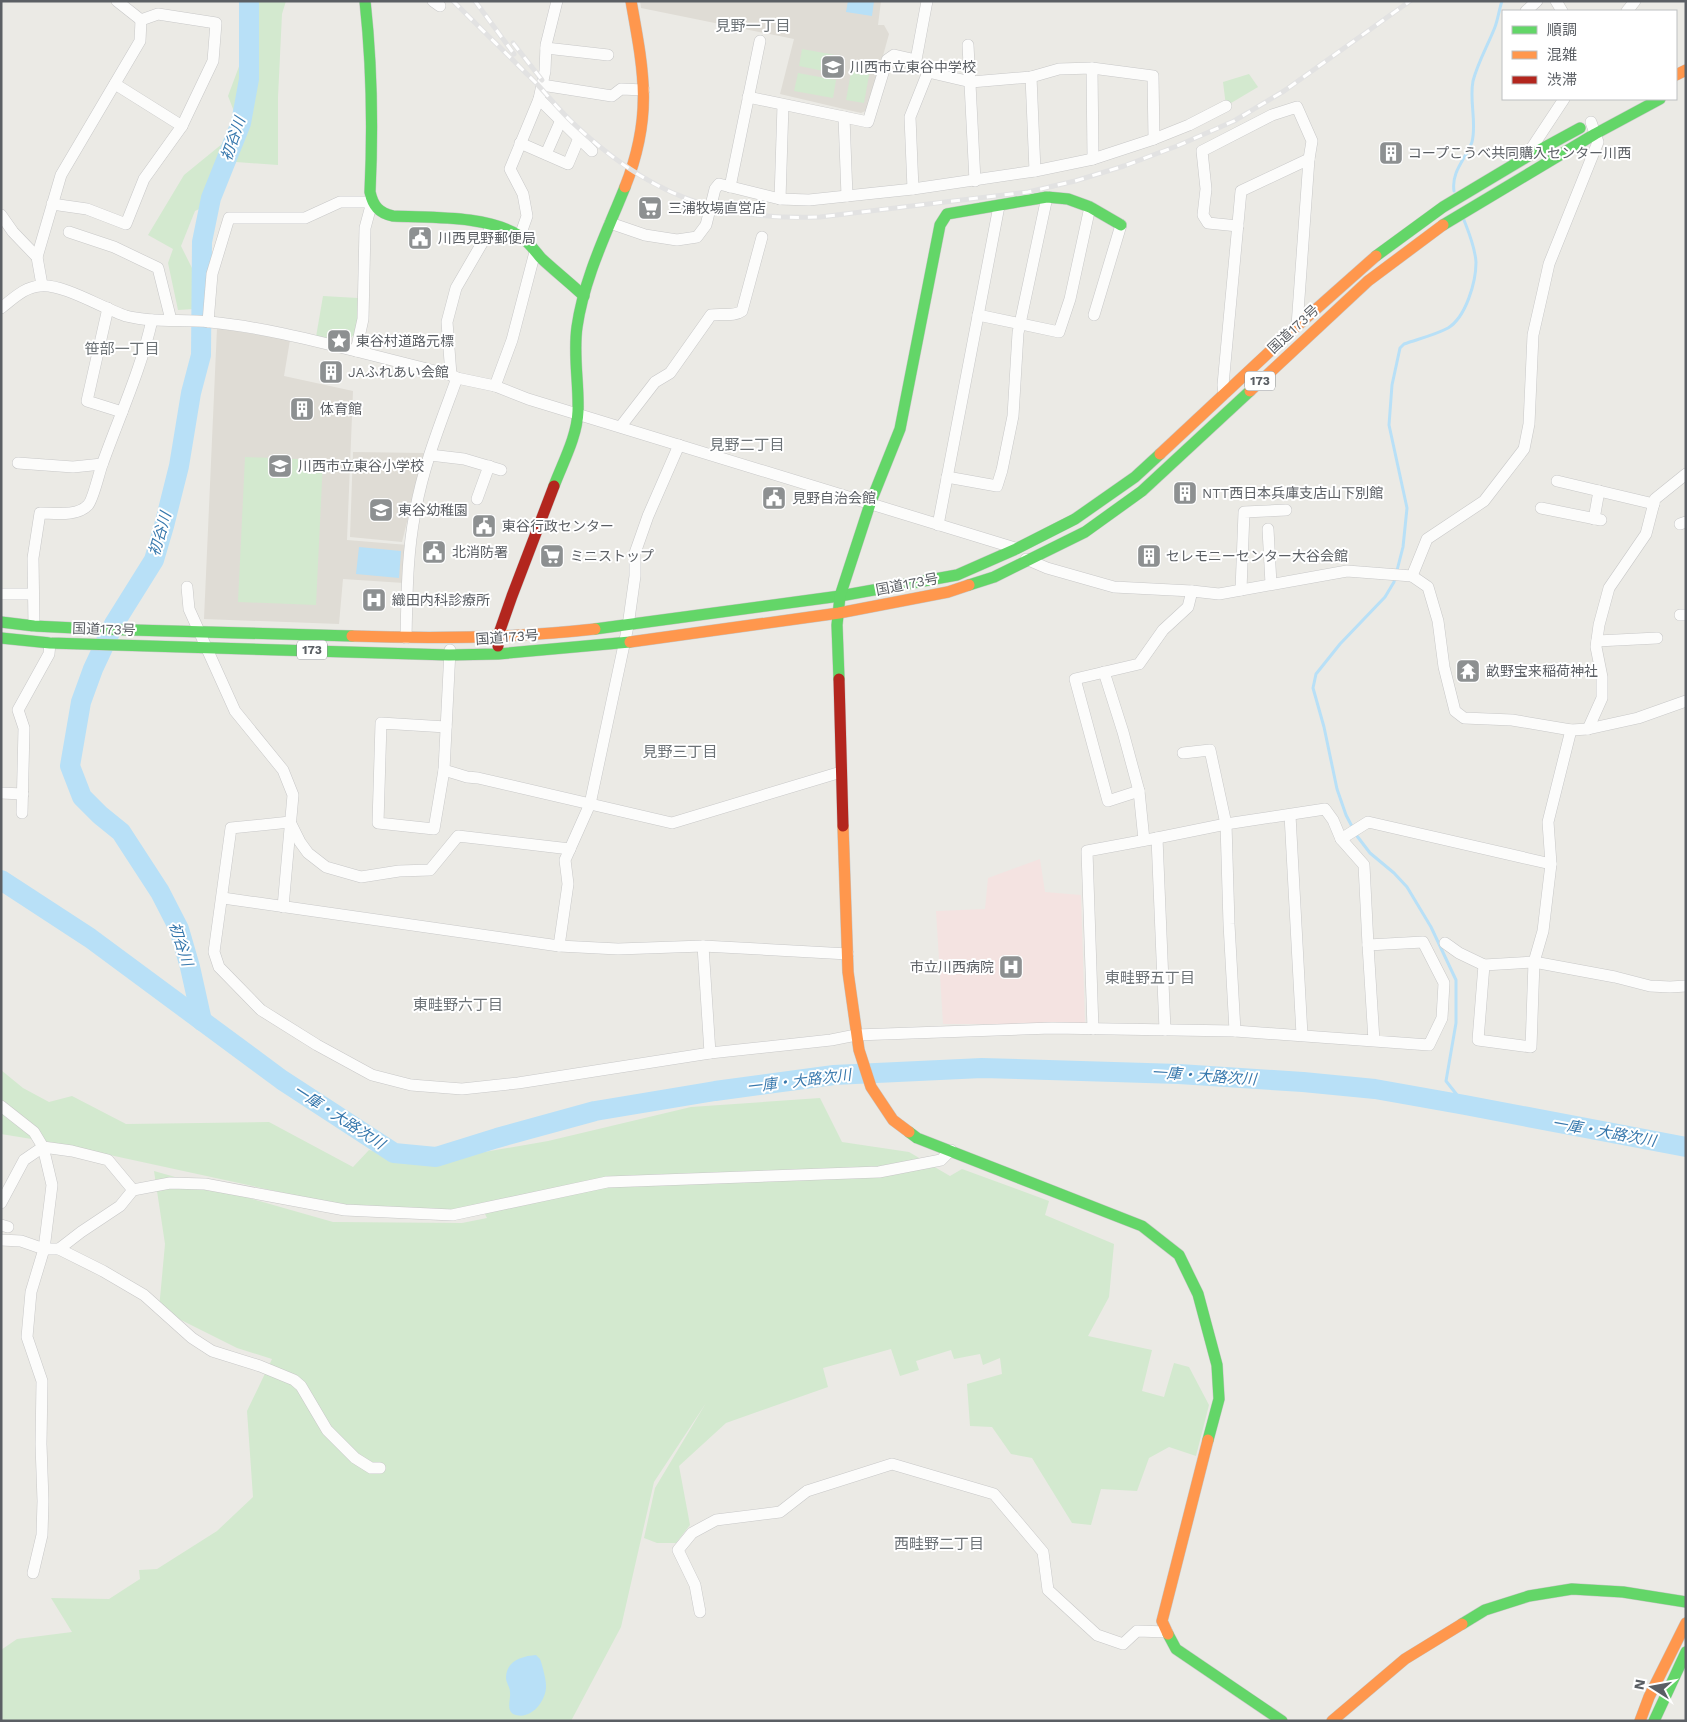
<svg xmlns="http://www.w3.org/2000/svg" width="1687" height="1722" font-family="'Work Sans','Noto Sans JP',sans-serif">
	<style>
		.education { fill: #dfdcd5 }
		.medical { fill: #f4e3e1 }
		.green { fill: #d3e9cf }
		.water { fill: #b8e0f7 }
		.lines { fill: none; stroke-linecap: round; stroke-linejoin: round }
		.stream { stroke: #b8e0f7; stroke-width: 3 }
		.river { stroke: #b8e0f7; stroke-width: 20 }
		.street-casing { stroke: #c8c8c8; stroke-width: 12 }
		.fast-casing { stroke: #c7c7c6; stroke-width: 12 }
		.slow-casing { stroke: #c7c7c6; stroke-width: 12 }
		.jam-casing { stroke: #c7c7c6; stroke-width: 12 }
		.street { stroke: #fcfcfb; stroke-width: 11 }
		.fast { stroke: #63d668; stroke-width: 11 }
		.slow { stroke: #ff974d; stroke-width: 11 }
		.jam { stroke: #b3261e; stroke-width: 11 }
		.rail-casing { stroke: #e2e2e2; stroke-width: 5 }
		.rail { stroke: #fff; stroke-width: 3; stroke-dasharray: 9; stroke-linecap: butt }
		.labels { text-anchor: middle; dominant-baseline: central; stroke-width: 4; stroke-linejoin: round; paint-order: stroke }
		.shield { fill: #fff; stroke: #8c8f92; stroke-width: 1 }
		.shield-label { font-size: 12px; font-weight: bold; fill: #5b5f64 }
		.poi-label { font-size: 14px; fill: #5b5f64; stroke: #fff; text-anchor: start }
		.street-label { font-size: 14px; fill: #5b5f64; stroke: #fff }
		.neighbourhood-label { font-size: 15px; fill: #6c7276; stroke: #fff }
		.water-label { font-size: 15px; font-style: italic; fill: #3778ad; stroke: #fff }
	</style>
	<rect width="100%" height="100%" fill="#ebeae5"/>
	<!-- education -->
	<g class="education">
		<polygon points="640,1 881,1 878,25 884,25 889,34 868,110 861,113 780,94 794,39 641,8"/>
		<polygon points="217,328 290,340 284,376 353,391 347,540 408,545 404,583 343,579 339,624 204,619"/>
		<polygon points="353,452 424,453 402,542 350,537"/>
	</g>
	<!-- medical -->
	<polygon class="medical" points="1040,859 1045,892 1081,895 1085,1024 943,1024 936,911 985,909 988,878"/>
	<!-- green -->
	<g class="green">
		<polygon points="247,1 286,1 282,14 278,97 278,165 236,162 216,201 195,211 181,246 192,268 194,309 178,310 168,263 173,249 148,235 184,175 222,144 235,114 228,96 257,18"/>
		<polygon points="802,49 841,56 838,74 799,66"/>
		<polygon points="853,61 871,64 864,103 846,100"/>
		<polygon points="798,73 836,80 833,98 794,91"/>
		<polygon points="1249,74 1258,87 1226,106 1223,82"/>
		<polygon points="323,296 358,298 357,332 344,344 316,337"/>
		<polygon points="245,457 323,460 316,605 238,602"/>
		<polygon points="1,1070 23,1088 49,1102 72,1096 126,1124 269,1122 353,1167 369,1150 416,1164 548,1141 691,1107 820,1098 842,1142 909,1152 950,1176 962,1169 1049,1201 1045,1215 1114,1244 1109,1297 1088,1336 1152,1350 1142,1391 1164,1397 1174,1363 1189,1367 1209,1405 1196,1456 1169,1447 1149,1458 1137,1491 1101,1489 1091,1525 1072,1523 1032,1458 1011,1454 992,1427 970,1426 967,1384 1002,1374 1000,1358 983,1365 980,1354 954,1359 951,1350 916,1361 919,1370 900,1376 891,1349 823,1368 828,1387 726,1423 679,1466 690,1525 676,1543 657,1543 644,1538 655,1488 706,1403 654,1482 621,1627 571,1721 1,1721 1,1650 17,1639 72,1632 51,1598 109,1599 140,1579 139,1570 157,1569 217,1531 253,1497 247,1411 272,1359 237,1348 159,1309 165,1244 154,1171 333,1222 462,1223 487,1218 481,1206 448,1210 351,1205 321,1201 50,1142 1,1134"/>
	</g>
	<!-- water -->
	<g class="water">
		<polygon points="848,1 874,1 872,16 846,12"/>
		<polygon points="359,547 401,551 399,578 356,574"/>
		<path d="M536,1655L540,1659C542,1664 546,1679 546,1685C547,1700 531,1722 513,1714C506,1709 511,1699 510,1692C510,1687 506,1683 506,1678C506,1661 522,1656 536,1655Z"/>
	</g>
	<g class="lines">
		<!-- stream -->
		<g class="stream">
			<path d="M1454,191C1451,171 1466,159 1472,142C1477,122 1469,101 1473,81C1478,62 1488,45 1495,27C1498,19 1499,10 1502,1"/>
			<path d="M1464,220C1469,233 1475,247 1476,262C1476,282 1466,317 1448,328C1435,335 1418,339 1404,344L1400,348L1392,385L1389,425L1407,508L1403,547L1394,582L1385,597L1340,644L1316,674L1313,688L1324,727L1337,789L1346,815L1357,836L1370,853L1394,873L1407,887L1431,927L1456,980V1023L1446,1081L1465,1105"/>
		</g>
		<!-- river -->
		<g class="river">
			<polyline points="1,880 90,938 282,1080 394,1153 436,1157 497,1138 595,1111 715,1091 834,1075 982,1068 1179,1074 1303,1082 1375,1089 1465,1105 1686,1147"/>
			<polyline points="202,1021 190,967 179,929 160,892 121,832 100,815 82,797 70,766 81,702 93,669 114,624 154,560 164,526 179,466 191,393 201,355 202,242 211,198 241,123 249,79 249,1"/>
		</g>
		<defs>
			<g id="street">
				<polyline points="117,1 141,20"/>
				<polyline points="433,1 440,6"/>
				<polyline points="1556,1 1562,11"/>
				<polyline points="1526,11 1537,1"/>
				<polyline points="1627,11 1635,1"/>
				<polyline points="968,45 975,181"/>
				<polyline points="546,48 608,55"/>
				<polyline points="1092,68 1093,159"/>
				<polyline points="1031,77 1035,171"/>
				<polyline points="115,84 182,126"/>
				<polyline points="542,85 612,96 621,89 644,90"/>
				<polyline points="748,97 868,122 887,60 894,55 916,60 927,1"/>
				<polyline points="539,99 592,151"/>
				<polyline points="844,117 847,196"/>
				<polyline points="1591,122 1598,142 1549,264 1543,291 1533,335 1529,424 1524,449 1484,501 1427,539 1412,576 1428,587 1438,621 1444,667 1455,711 1464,718 1512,720 1571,730 1588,729 1638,718 1686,701"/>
				<polyline points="520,143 568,164 579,138"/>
				<polyline points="1529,152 1564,99"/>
				<polyline points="546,154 561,120"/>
				<polyline points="730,187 760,41"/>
				<polyline points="913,189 910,117 928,72 971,82 1031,77 1059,69 1092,68 1153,76 1154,139"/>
				<polyline points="780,199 783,105"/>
				<polyline points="1,215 13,232 37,257 42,285"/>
				<polyline points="610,223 645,235 677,240 697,237 706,225 715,189 719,184 780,199 809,200 913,189 1035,171 1093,159 1154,139 1189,125 1226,106"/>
				<polyline points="1238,226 1208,223 1203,215 1206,189 1202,151 1272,115 1297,107 1312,141 1309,159"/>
				<polyline points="69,232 114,247 158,268 171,320"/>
				<polyline points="520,236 527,216 523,194 510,169 539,99 545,71 546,45 557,1"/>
				<polyline points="37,257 61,175 140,41 141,20 158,14 216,23 213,61 182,126 144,179 126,224 87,209 52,204"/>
				<path d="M1,308C13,299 24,287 40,286C62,283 104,309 126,316C153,323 182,319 210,322C260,327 308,339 356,351L363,319L365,228L372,202H340L305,218H229L212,274L208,322"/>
				<polyline points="108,308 87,401 122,412"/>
				<polyline points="978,315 1059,332 1070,299 1090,207"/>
				<polyline points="1094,315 1121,225"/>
				<polyline points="356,351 451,375 457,378 495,386 528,399 1015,548"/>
				<polyline points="451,375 447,322 456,288 492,226"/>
				<polyline points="495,386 512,340 535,252"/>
				<polyline points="1224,394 1223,385 1241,191 1309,159 1297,326"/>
				<path d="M621,426L655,382L670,373L711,315C721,313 734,317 742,311L762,237"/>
				<polyline points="430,455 464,459 501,470"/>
				<polyline points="18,463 73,467 102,464"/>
				<polyline points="947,477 997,486 1002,470 1013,416 1018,333 1047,197"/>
				<polyline points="1557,481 1654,504"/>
				<polyline points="477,499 489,466"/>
				<polyline points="1541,508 1601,520"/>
				<polyline points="1594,519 1599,491"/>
				<polyline points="1680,524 1686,522"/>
				<polyline points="938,525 999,206"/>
				<polyline points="1268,529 1271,584"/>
				<polyline points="1026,559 1047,568 1114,587 1192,591 1219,594 1347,571 1412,576"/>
				<polyline points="187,587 189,609 235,711 283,770 293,795 283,907"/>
				<polyline points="1241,590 1244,512 1286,510"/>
				<polyline points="1,594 33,594"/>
				<polyline points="1680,615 1686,615"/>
				<path d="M34,626L33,558L40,513C54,513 77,517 88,505C93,500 99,473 102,465C119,417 141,370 152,320"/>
				<path d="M406,638C407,596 407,554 415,513C423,466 441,422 457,378"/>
				<polyline points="1597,641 1657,638"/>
				<polyline points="450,650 444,770 467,777 478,778 672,823 841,772"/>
				<polyline points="1104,672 1123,732 1139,791 1144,840"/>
				<polyline points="1588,729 1602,698 1602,677 1596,647 1599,625 1609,588 1646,534 1655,499 1686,474"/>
				<polyline points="1183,753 1210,750 1226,824 1229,924 1235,1031"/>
				<polyline points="444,770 434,829 378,823 381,723 446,727"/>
				<polyline points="1139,791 1108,801 1075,679 1139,664 1163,630 1188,607 1192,591"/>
				<polyline points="1,793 23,794"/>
				<polyline points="22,813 24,728 18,710 49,654 50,643"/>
				<polyline points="1290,815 1302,1035"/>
				<polyline points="1157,838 1226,824 1325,809 1333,820 1341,839 1364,865 1368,945"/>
				<polyline points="1341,839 1368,822 1551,864"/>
				<polyline points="570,849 458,836 430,870 399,871 361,877 326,867 308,853 300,842 290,822 231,828 214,952 219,967 261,1010 317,1045 372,1075 411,1085 462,1089 518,1083 710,1053 831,1040 856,1035 1052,1028 1235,1031 1429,1045 1442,1018 1444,983 1423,942 1368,945 1374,1041"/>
				<polyline points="223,898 559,946 618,949 703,946 848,954"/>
				<polyline points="1445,943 1459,953 1484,965 1534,962 1615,977 1650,986 1670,987 1686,986"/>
				<polyline points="559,946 568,884 565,860 590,804 628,626 635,576 635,553 648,516 679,445"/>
				<polyline points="703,946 710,1053"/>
				<polyline points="1484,965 1478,1040 1531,1047 1534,962 1543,931 1551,864 1548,822 1571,730"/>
				<polyline points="1093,1029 1087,851 1157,838 1165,1030"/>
				<polyline points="1,1106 34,1132 43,1147 72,1151 108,1160 133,1190"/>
				<polyline points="1,1203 24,1160 43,1147 52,1185 44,1249 31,1292 27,1337 42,1381 41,1444 43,1501 42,1535 33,1573"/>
				<polyline points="1,1225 8,1227"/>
				<polyline points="1,1240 21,1241 44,1249 59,1249 103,1271 144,1295 192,1338 212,1351 260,1366 294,1380 301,1386 327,1430 355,1458 371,1468 380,1468"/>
				<polyline points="59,1249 81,1232 120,1206 133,1190 170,1183 205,1184 345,1210 452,1215 607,1182 879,1172 941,1160 951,1150"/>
				<polyline points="700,1612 695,1585 678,1550 692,1533 716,1520 780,1512 807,1491 892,1464 994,1494 1043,1552 1048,1590 1097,1635 1123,1644 1137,1631 1167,1632"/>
			</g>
			<g id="fast">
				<path d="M365,1C372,65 373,128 370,192C373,206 379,213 393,216C432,218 486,215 520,236C528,241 535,251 541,258C555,271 570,283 584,296"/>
				<polyline points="1443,225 1595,134 1660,99"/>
				<polyline points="1376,256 1443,207 1525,158 1580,128"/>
				<path d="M554,486C563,462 577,437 578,411C579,383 573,355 577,327C584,278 607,232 625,187"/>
				<polyline points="969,585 994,577 1085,532 1142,491 1250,391"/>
				<polyline points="1,622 34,626 96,629 352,636"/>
				<polyline points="595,629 840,596 957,575 1016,549 1075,519 1135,477 1160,454"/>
				<polyline points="1,638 50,643 449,655 498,654 630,642"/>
				<polyline points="839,679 837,625 840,596 870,504 900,429 940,225 947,214 1047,197 1068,199 1090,207 1121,225"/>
				<polyline points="909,1132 917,1138 1142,1226 1179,1255 1198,1294 1217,1365 1219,1399 1208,1440"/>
				<polyline points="1462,1624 1485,1610 1529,1596 1572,1589 1623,1592 1686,1602"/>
				<polyline points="1168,1634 1176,1649 1282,1721"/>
				<polyline points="1654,1721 1686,1652"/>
			</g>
			<g id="slow">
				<polyline points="1676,75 1686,70"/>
				<path d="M625,187C653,116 644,73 631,1"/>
				<polyline points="1250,391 1368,281 1443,225"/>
				<polyline points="1160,454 1297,326 1376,256"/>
				<path d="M352,636C433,639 514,638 595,629"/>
				<polyline points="630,642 839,613 948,592 969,585"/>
				<polyline points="843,826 848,972 859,1050 871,1087 893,1120 909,1132"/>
				<polyline points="1168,1634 1162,1621 1208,1440"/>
				<polyline points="1332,1721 1405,1659 1462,1624"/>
				<polyline points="1640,1721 1649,1697 1686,1623"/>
			</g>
			<g id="jam">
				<polyline points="498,646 498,636 512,596 554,486"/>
				<polyline points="839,679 843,826"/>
			</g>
		</defs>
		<!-- street casing -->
		<use href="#street" class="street-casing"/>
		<!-- fast casing -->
		<use href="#fast" class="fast-casing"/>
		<!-- slow casing -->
		<use href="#slow" class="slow-casing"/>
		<!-- jam casing -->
		<use href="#jam" class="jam-casing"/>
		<!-- street -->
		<use href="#street" class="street"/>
		<!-- fast -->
		<use href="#fast" class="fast"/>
		<!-- slow -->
		<use href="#slow" class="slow"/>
		<!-- jam -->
		<use href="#jam" class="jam"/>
		<defs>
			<g id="rail">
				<path d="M453,1C481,29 509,56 537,84C549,97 560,111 573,123C648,194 716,221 820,217L1028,192L1075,181L1124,166L1177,146L1234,121L1284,91L1410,1"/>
				<polyline points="475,1 514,54"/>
				<polyline points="513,43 542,80"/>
			</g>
		</defs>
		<!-- rail casing -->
		<use href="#rail" class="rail-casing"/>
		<!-- rail -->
		<use href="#rail" class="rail"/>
	</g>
	<!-- icons -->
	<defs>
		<symbol id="school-square" viewBox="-11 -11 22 22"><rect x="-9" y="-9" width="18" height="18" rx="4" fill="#8d9091" stroke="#fff"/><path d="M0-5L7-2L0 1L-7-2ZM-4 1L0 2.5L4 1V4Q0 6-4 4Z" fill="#fff"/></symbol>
		<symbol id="building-square" viewBox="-11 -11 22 22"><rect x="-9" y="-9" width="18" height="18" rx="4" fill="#8d9091" stroke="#fff"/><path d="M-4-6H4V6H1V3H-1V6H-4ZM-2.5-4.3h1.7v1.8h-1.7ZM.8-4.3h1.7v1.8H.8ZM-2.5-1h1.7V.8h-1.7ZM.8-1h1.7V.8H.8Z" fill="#fff"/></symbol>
		<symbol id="supermarket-square" viewBox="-11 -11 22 22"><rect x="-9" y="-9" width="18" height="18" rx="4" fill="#8d9091" stroke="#fff"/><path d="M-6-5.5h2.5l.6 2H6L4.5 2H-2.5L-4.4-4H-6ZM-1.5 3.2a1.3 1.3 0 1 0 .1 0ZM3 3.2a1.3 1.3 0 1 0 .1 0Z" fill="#fff"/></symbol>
		<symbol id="civic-square" viewBox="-11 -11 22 22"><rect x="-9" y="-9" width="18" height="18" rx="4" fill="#8d9091" stroke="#fff"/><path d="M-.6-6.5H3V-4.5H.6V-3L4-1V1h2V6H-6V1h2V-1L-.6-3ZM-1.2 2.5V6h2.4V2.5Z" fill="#fff"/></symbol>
		<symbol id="sight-square" viewBox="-11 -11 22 22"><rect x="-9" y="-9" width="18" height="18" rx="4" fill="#8d9091" stroke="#fff"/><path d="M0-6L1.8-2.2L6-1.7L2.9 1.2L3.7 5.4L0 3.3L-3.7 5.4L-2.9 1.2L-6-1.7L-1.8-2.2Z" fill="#fff"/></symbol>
		<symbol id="hospital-square" viewBox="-11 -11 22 22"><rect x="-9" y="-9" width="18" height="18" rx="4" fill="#8d9091" stroke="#fff"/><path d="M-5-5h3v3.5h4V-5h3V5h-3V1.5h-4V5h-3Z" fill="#fff"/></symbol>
		<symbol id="temple-square" viewBox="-11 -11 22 22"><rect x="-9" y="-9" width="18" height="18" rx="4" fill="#8d9091" stroke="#fff"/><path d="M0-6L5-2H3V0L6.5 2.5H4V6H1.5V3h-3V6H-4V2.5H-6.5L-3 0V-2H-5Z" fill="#fff"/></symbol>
	</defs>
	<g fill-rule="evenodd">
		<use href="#school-square" x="819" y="53" width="28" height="28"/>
		<use href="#building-square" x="1377" y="139" width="28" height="28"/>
		<use href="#supermarket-square" x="636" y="194" width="28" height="28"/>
		<use href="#civic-square" x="406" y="224" width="28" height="28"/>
		<use href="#sight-square" x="325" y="327" width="28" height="28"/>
		<use href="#building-square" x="317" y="358" width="28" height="28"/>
		<use href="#building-square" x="288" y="395" width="28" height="28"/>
		<use href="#school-square" x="266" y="452" width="28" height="28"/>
		<use href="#building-square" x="1171" y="479" width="28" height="28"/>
		<use href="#civic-square" x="760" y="484" width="28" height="28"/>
		<use href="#school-square" x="367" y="496" width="28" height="28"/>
		<use href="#civic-square" x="470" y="512" width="28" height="28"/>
		<use href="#civic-square" x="420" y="538" width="28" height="28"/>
		<use href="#supermarket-square" x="538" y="542" width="28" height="28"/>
		<use href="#building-square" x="1135" y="542" width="28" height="28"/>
		<use href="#hospital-square" x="360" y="586" width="28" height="28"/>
		<use href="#temple-square" x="1454" y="657" width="28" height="28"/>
		<use href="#hospital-square" x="997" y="953" width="28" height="28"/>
	</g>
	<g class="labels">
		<!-- shield labels -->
		<g class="shield">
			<rect x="1245" y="371.5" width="30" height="19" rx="4"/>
			<rect x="297" y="640.5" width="30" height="19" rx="4"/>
		</g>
		<g class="shield-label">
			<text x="1260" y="381">173</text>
			<text x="312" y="650">173</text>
		</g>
		<!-- poi labels -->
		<g class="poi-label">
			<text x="850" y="67">川西市立東谷中学校</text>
			<text x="1408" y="153">コープこうべ共同購入センター川西</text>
			<text x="668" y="208">三浦牧場直営店</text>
			<text x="438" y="238">川西見野郵便局</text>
			<text x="356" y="341">東谷村道路元標</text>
			<text x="348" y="372">JAふれあい会館</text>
			<text x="320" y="409">体育館</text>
			<text x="298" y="466">川西市立東谷小学校</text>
			<text x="1202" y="493">NTT西日本兵庫支店山下別館</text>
			<text x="792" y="498">見野自治会館</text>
			<text x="398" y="510">東谷幼稚園</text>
			<text x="502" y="526">東谷行政センター</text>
			<text x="452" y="552">北消防署</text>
			<text x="570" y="556">ミニストップ</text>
			<text x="1166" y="556">セレモニーセンター大谷会館</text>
			<text x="392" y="600">織田内科診療所</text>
			<text x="1486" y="671">畝野宝来稲荷神社</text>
			<text x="994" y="967" text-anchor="end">市立川西病院</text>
		</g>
		<!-- street labels -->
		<g class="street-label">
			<text transform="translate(1293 329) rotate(-43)">国道173号</text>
			<text transform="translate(907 584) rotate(-11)">国道173号</text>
			<text transform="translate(104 629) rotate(2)">国道173号</text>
			<text transform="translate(507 637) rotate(-4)">国道173号</text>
		</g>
		<!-- neighbourhood labels -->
		<g class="neighbourhood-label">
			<text x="753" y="26">見野一丁目</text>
			<text x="122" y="349">笹部一丁目</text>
			<text x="747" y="445">見野二丁目</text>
			<text x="680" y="752">見野三丁目</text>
			<text x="1150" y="978">東畦野五丁目</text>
			<text x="458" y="1005">東畦野六丁目</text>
			<text x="939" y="1544">西畦野二丁目</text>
		</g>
		<!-- water labels -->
		<g class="water-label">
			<text transform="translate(233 139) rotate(-71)">初谷川</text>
			<text transform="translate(160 534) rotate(-74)">初谷川</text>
			<text transform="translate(181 944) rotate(72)">初谷川</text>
			<text transform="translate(1204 1076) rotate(4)">一庫・大路次川</text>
			<text transform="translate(799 1081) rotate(-7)">一庫・大路次川</text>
			<text transform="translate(339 1117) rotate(33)">一庫・大路次川</text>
			<text transform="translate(1604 1132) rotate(10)">一庫・大路次川</text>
		</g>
	</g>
	<!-- border -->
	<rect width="1687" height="1722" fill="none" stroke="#5b5f64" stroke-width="5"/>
	<!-- legend -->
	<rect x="1502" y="10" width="175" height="90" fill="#ffffff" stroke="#bdbfc1"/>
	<rect x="1512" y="26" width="25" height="8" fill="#63d668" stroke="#bdbfc1"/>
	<text x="1547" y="35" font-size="15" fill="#5b5f64">順調</text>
	<rect x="1512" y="51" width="25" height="8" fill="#ff974d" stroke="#bdbfc1"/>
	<text x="1547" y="60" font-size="15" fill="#5b5f64">混雑</text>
	<rect x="1512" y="76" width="25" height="8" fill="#b3261e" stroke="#bdbfc1"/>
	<text x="1547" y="85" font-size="15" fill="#5b5f64">渋滞</text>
	<!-- north arrow -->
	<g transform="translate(1652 1687) rotate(281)" stroke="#ffffff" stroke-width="4" paint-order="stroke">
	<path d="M0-4L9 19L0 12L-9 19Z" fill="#5b5f64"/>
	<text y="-8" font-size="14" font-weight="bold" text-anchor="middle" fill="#5b5f64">N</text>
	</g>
</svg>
